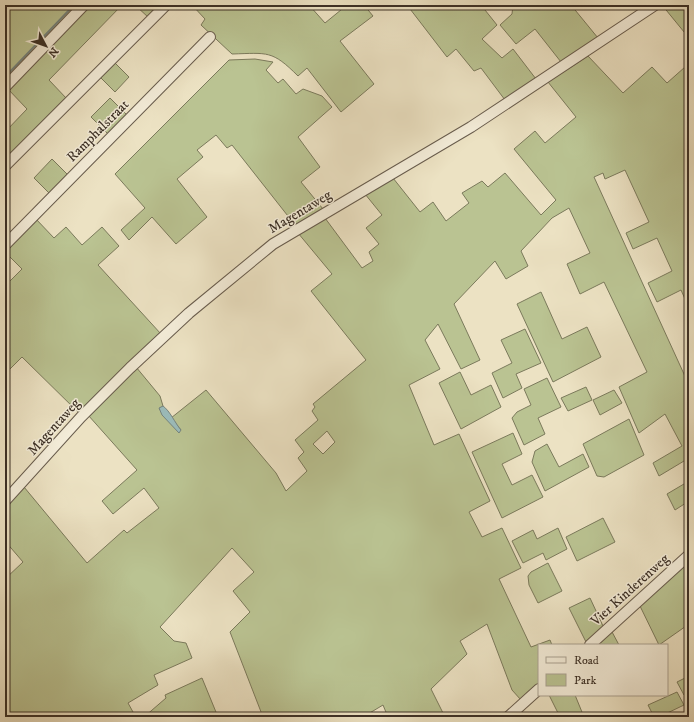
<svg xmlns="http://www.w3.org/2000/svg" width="694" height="722" font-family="'IM FELL DW Pica',serif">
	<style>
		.green { fill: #bac392; stroke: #7b7a5c; fill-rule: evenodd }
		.water { fill: #9bbcbb; stroke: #75847f }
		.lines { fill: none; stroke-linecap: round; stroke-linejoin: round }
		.stream { stroke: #75847f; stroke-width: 2 }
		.minor-casing { stroke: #685c4d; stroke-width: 12 }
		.minor { stroke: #f3ecd8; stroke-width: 10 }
		.labels { text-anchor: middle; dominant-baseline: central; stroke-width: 3; stroke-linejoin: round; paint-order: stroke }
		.street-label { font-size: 14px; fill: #3c3026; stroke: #f3ecd8 }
	</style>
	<rect width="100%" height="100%" fill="#ece2c3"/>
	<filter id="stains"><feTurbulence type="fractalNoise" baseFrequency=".005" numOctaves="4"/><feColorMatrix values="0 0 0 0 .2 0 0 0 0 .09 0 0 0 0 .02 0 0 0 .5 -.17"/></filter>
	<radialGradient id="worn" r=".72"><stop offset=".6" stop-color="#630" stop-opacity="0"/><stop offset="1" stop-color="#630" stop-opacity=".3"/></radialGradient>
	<!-- green -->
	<g class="green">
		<polygon points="5,5 81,5 5,83"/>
		<polygon points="87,5 122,5 49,80 67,99 11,157 5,151 5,132 27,109 7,88"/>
		<polygon points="135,5 162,5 149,18"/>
		<path d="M192,5H309L325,23L347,5H364L373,16L340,41L374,84L341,112L307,68L298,76C272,50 268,53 232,54L201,25L205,19Z"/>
		<polygon points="407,5 481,5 497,25 482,39 502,58 513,49 536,79 505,100 481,68 474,71 456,49 447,57"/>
		<polygon points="513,5 571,5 598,38 561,62 535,29 516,44 500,25 512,14"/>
		<polygon points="662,5 689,5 689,38"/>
		<path d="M588,56L623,93L652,67L667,83L685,67L689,71V308L681,290L657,302L648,283L672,271L657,238L633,249L626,233L649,222L625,170L605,179L603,173L594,177L689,385V458L659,476L653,463L682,446L665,414L639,433L619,387L647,372L604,282L580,294L567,264L590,253L569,208L552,218L521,251L528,266L506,279L495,261L454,304L480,360L461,369L438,324L425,340L440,369L409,385L434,445L459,434L490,501L469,512L482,537L502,528L521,568L499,579L531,647L550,640L552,645H539V684L521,700L512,690L487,624L460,641L467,654L431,689L445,717H388L383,705L363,717H263L230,632L250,612L233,591L254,572L232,548L160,627L174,641L186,643L192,658L154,675L158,685L128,703L133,712L128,717H5V579L23,562L5,541V507L24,487L87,563L124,530L127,533L159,508L144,488L113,514L102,501L137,470L88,415L136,367L160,396L163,406L159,409L181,430L171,418L206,390L276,473L286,491L307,471L298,458L304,452L295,440L318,420L312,411L315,407L313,404L366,360L311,291L332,274L298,233L325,218L362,268L373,261L369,252L379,244L366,228L382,215L365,194L393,178L420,212L433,202L446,221L469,203L462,193L482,181L488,187L505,173L541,215L556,200L514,149L535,131L545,143L576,117L548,82ZM327,431L335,442L323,454L313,444Z"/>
		<polygon points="255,59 273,62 266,70 278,83 283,79 296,94 303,89 322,96 332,107 298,137 320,167 301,182 323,209 295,225 232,145 227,148 216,135 197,150 203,157 177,179 207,217 176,244 152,217 129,240 121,230 145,208 115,174 229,60"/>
		<polygon points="113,61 129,77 115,92 99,76"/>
		<polygon points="110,98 128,116 109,135 91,117"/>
		<polygon points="52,159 69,176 51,195 34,178"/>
		<polygon points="35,218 54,238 66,227 82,245 102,227 119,246 98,265 161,334 137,355 79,413 22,357 5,374 5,286 22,269 5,252 5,248"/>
		<polygon points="541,292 562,339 587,327 601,357 553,382 517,304"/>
		<polygon points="525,329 541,363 516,374 522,388 503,398 492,373 512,363 501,340"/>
		<polygon points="460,372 471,395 491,385 501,407 461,429 439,383"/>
		<polygon points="547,378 561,407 538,418 545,434 524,445 512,418 517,412 531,405 524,389"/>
		<polygon points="586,387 592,400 568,411 561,398"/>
		<polygon points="614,390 622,403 600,415 593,400"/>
		<polygon points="629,419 644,455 604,477 597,476 583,444"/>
		<polygon points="513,433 522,454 502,464 512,485 532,475 543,497 502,518 472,452"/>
		<polygon points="547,444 559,467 583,454 589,467 545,491 532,462 535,451"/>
		<polygon points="689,481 689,501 675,510 667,494"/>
		<polygon points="603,518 615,542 577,561 566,537"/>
		<polygon points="558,528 567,549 546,560 543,553 523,563 512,541 533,530 537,539"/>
		<polygon points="689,559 689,624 659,645 639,604"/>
		<polygon points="548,563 562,591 538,603 529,585 528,576 531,572"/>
		<polygon points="590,598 603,626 602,629 587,644 569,608"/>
		<polygon points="611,630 619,645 595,645"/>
		<polygon points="689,676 689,693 684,695 677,682"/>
		<polygon points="202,678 218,717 144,717 166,698 165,695"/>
		<polygon points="677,692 684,705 659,717 654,717 648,705"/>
		<polygon points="549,695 575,695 584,717 560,717"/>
	</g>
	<!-- water -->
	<path class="water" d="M163,406C170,411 175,423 181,430L179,433L162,415L159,408Z"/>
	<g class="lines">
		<!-- stream -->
		<polyline class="stream" points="5,77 74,5"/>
		<defs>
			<g id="minor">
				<polyline points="5,87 84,5"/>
				<polyline points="5,166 166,5"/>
				<polyline points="5,245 210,37"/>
				<polyline points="5,501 81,417 130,368 189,313 273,244 471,127 655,5"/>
				<polyline points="590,645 689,555"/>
				<polyline points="508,717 539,689"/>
			</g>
		</defs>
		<!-- minor casing -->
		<use href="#minor" class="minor-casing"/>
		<!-- minor -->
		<use href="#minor" class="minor"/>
	</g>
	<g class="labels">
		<!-- street labels -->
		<g class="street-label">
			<text transform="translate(98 131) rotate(-45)">Ramphalstraat</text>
			<text transform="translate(300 212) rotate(-31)">Magentaweg</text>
			<text transform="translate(54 427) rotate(-48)">Magentaweg</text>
			<text transform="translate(630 590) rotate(-42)">Vier Kinderenweg</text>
		</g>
	</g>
	<!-- margin -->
	<rect width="694" height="722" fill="none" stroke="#ece2c3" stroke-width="20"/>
	<rect x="6" y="6" width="682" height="710" fill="none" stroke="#3c3026" stroke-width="2"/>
	<rect x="10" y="10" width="674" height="702" fill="none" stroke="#3c3026"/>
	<!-- legend -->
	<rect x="538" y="644" width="130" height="52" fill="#f3ecd8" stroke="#aaa191"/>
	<rect x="546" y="657" width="20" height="6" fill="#f3ecd8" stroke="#aaa191"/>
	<text x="574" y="664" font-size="12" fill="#3c3026">Road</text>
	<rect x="546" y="674" width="20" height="12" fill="#bac392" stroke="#aaa191"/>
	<text x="574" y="684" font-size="12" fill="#3c3026">Park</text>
	<!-- north arrow -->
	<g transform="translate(46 46) rotate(131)" stroke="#f3ecd8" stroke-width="3" paint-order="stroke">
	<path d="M0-3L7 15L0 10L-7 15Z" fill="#3c3026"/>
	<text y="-6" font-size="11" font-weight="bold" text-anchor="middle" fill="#3c3026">N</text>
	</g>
	<rect width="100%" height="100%" filter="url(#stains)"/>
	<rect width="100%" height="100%" fill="url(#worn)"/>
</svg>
